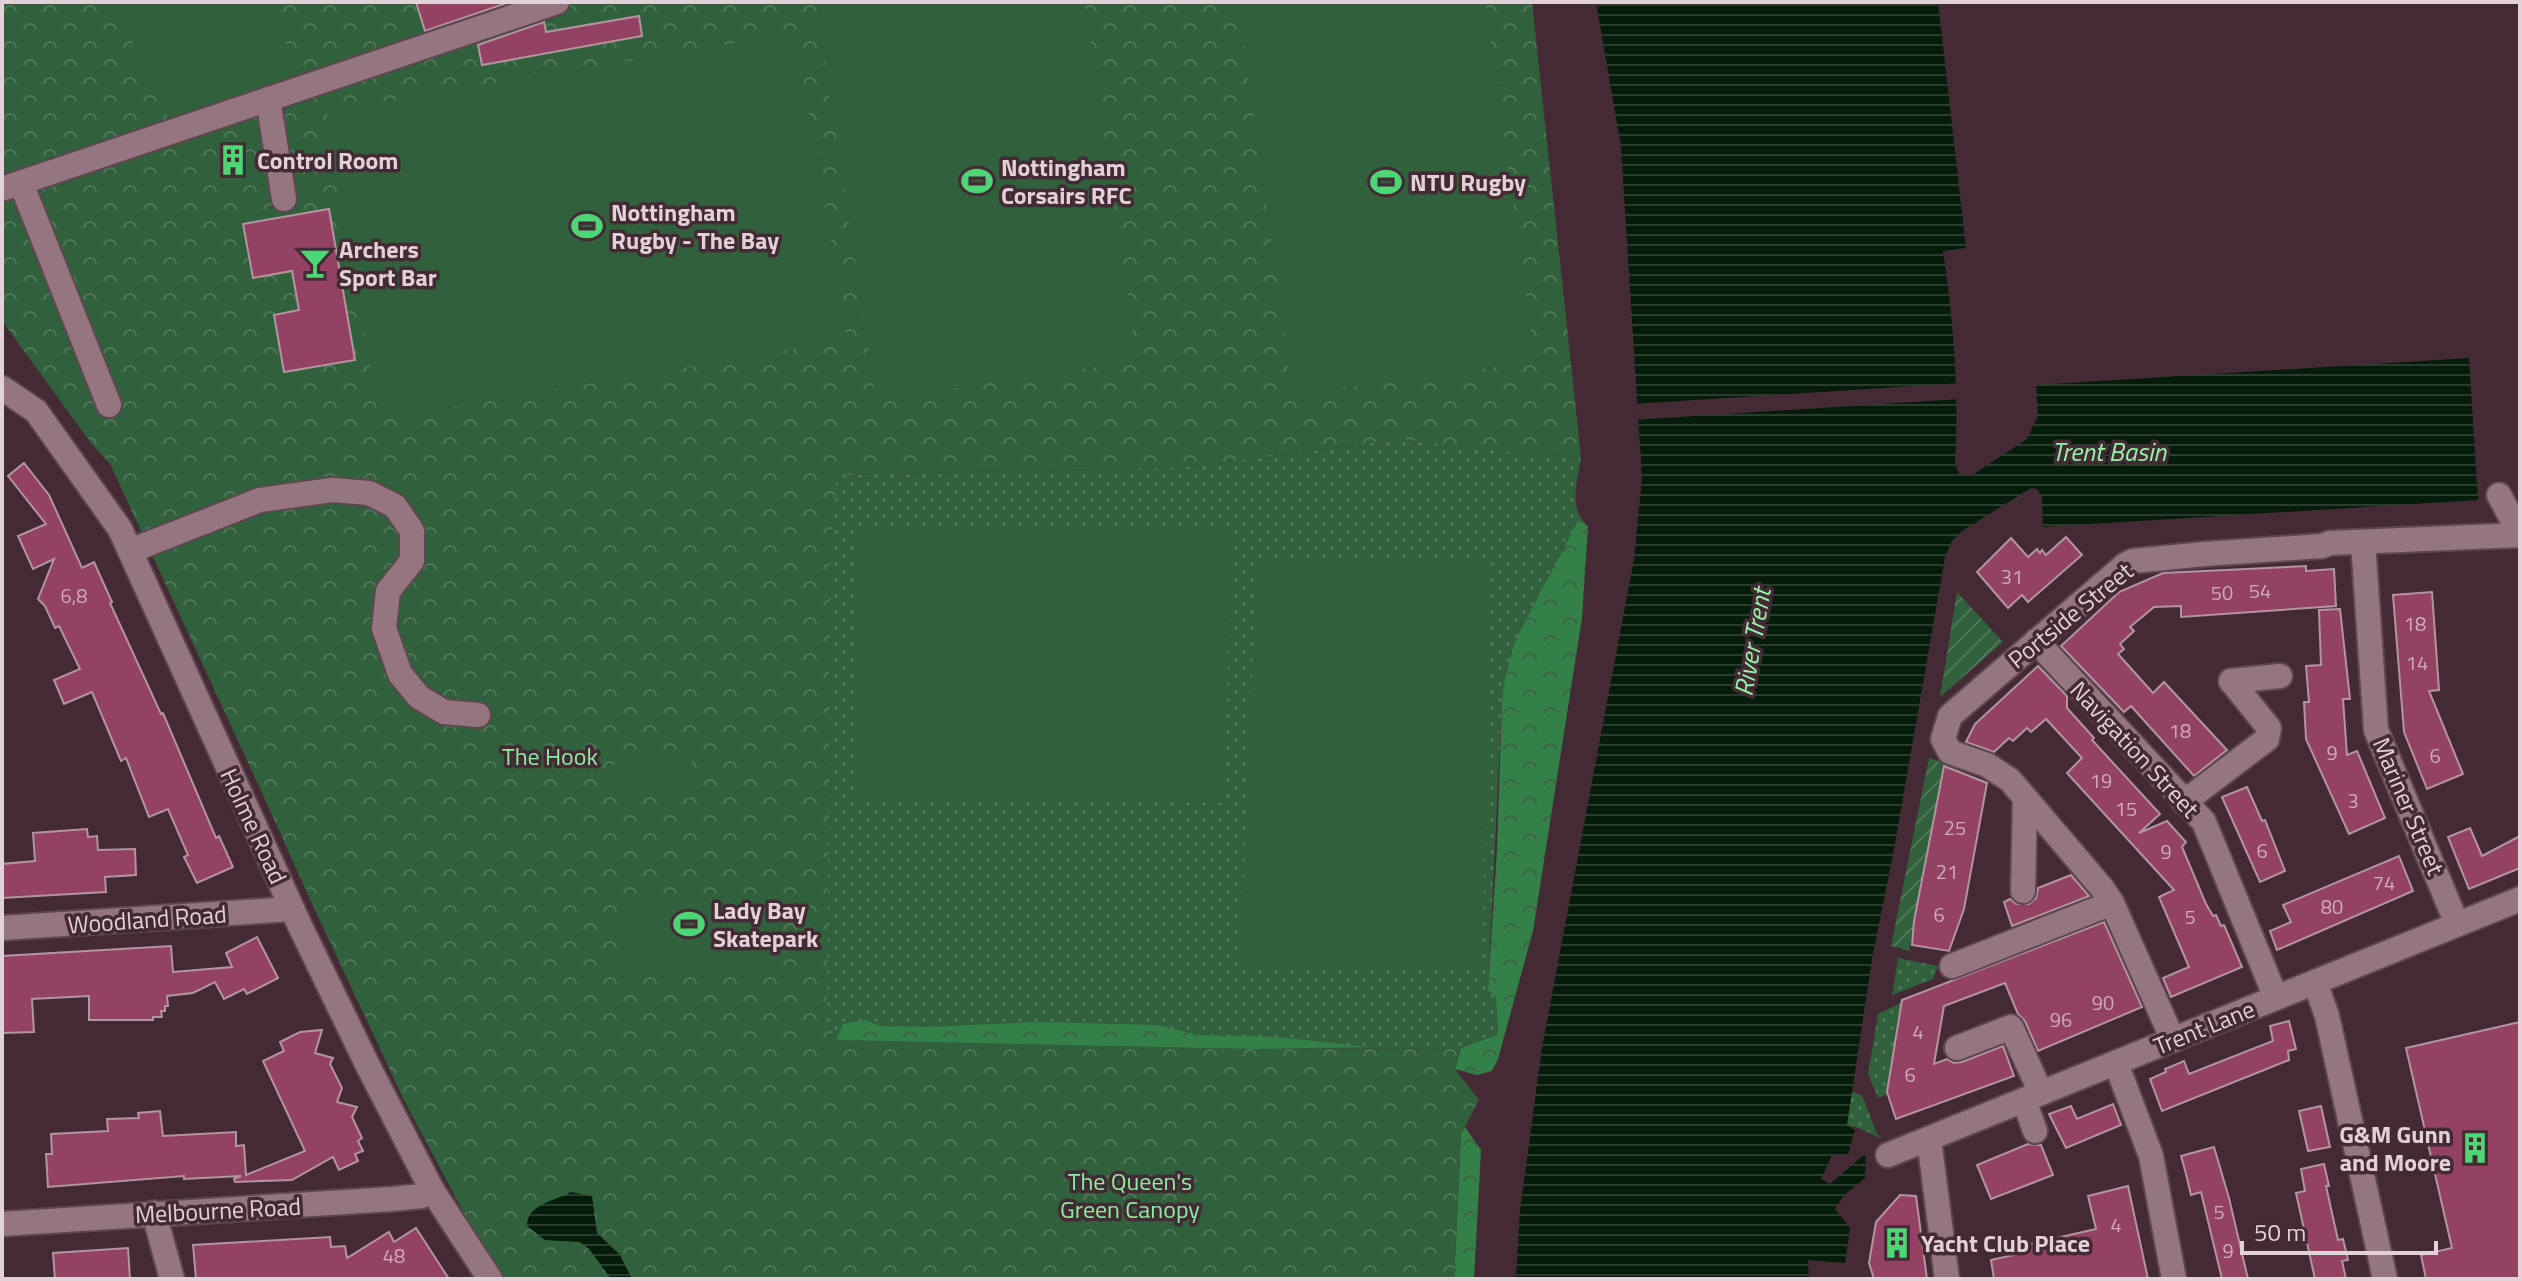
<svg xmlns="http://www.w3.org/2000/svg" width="2522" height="1281" font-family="'Titillium Web',sans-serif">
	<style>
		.grass { fill: url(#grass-dots) }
		.forest { fill: url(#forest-crowns) }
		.park { fill: url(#park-crowns) }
		.garden { fill: url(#garden-furrows) }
		.pitch { fill: #30613c }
		.water { fill: url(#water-rules) }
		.pier { fill: #442a34 }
		.building { fill: #934263; stroke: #b4949f; stroke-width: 2 }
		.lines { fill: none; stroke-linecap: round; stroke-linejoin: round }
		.minor-casing { stroke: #5e474f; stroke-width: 28 }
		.minor { stroke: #957680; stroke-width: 24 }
		.labels { text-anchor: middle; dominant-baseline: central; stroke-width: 7; stroke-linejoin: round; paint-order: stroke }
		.number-label { font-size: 20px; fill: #ceadb9 }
		.poi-label { font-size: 24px; font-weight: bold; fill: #e2d1d6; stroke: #442a34; text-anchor: start }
		.street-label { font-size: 24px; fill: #e2d1d6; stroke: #442a34 }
		.park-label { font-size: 24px; fill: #89eea0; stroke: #442a34 }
		.water-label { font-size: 26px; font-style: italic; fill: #90f5a7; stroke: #442a34 }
	</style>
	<defs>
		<pattern id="grass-dots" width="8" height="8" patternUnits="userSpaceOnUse" patternTransform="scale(2)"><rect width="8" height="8" fill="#30613c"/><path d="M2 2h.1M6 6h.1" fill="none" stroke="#4e7757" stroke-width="1.8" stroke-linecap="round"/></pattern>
		<pattern id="forest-crowns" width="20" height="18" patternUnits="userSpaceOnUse" patternTransform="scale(2)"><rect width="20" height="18" fill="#348049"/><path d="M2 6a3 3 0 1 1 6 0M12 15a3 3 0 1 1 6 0" fill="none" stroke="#3a6645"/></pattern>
		<pattern id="park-crowns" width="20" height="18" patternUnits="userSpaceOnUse" patternTransform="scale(2)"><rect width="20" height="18" fill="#30613c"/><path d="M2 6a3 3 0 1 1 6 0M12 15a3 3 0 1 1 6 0" fill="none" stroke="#4e7757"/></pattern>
		<pattern id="garden-furrows" width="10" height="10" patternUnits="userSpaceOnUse" patternTransform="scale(2)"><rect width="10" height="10" fill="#30613c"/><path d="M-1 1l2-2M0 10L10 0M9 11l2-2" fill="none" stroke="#4e7757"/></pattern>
		<pattern id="water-rules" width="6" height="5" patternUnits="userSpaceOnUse" patternTransform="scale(2)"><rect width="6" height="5" fill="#051c0b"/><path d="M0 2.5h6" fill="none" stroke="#293c2e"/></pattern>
	</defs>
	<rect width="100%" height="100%" fill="#442a34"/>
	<!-- grass -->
	<g class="grass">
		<path d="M1401,439L1518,453L1581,457C1578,480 1568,506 1586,524L1563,548L1502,700L1488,990L1496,998L1498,1036L1461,1048L1252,1049L461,1154L405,1102L308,895L215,687L837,475L1187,467Z"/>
		<polygon points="1898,958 1938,966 1933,979 1892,995"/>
		<polygon points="1901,1003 1886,1095 1878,1098 1868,1074 1878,1014"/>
		<polygon points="1850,1091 1862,1095 1877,1134 1883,1139 1856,1127 1846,1126"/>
	</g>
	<!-- forest -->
	<g class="forest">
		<polygon points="1578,521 1588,526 1582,618 1533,931 1498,1059 1492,1071 1477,1075 1455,1069 1461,1048 1498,1035 1496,998 1488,990 1497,849 1502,700 1506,674 1515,641"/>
		<polygon points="866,1020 880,1026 923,1027 1039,1022 1157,1025 1198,1035 1277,1037 1368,1047 1252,1049 836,1040 843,1024"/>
		<polygon points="1465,1127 1481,1150 1474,1279 1454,1279 1461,1134"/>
	</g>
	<!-- park -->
	<polygon class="park" points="2,2 1532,2 1581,457 1518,453 1401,439 1187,467 837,475 831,551 827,1022 836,1040 1252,1049 1461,1048 1455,1069 1479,1100 1461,1134 1454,1279 503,1279 475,1234 405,1102 110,464 91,443 2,321"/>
	<!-- garden -->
	<g class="garden">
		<polygon points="1957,592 2003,642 1940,697"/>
		<polygon points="1929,758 1944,763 1909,951 1891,946"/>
	</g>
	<!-- pitch -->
	<g class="pitch">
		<polygon points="113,2 268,2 300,76 170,121"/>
		<polygon points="816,2 1084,2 1137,361 876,400"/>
		<polygon points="1238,2 1485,2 1535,362 1293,395"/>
		<polygon points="795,33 847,340 379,419 327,112"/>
		<polygon points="1232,528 1224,803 855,798 856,531"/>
		<polygon points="1257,558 1491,563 1482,969 1240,970"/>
		<polygon points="615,756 692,759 690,798 614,796"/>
		<polygon points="621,904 757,907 756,973 620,971"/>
	</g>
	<!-- water -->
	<g class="water">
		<path d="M1596,2H1938L1966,248L1943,251C1954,323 1959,392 1955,464L1959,474L1968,476L1974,474L2027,439L2038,416L2036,385L2469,358L2478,500L2043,527L2042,497L2037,489L2031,488L1962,531L1952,541L1945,557L1893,855L1872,959L1847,1125L1855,1130L1848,1155H1832L1821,1179L1830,1184L1866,1153L1865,1178L1843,1196L1835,1209L1850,1228L1845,1263L1808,1260L1809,1279H1516L1520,1211L1542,1048L1634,559L1642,478L1621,147Z"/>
		<path d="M571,1192L592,1196L597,1233L620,1255L632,1279H611L590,1250L580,1242L545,1240L527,1226C527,1204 555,1201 571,1192Z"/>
	</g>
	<!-- pier -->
	<polygon class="pier" points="1961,383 1961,399 1634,420 1633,404"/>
	<!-- building -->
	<g class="building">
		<polygon points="416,2 510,2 425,31"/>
		<polygon points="639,16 642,36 482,65 478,45 544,22 546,32"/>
		<polygon points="329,209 355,360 284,372 274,315 299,310 292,271 253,278 243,224"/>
		<polygon points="24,463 49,495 82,568 94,562 112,602 110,603 161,714 163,713 216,838 219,836 233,867 197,883 184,857 188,855 168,809 149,817 126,758 121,761 92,692 64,704 54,680 80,669 59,626 55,628 45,606 38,599 54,559 33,569 18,536 46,524 8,476"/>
		<polygon points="2066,537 2082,555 2028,602 2022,595 2008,608 1977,572 2011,538 2028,557 2037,549 2040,553 2042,550 2046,555"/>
		<polygon points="2306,566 2306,571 2334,569 2336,606 2181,617 2181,606 2154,607 2130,627 2134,631 2120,644 2124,649 2118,654 2153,693 2164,682 2227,750 2194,776 2131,706 2124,712 2061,646 2119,592 2163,573"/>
		<polygon points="2432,592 2439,690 2429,691 2463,774 2427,789 2404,732 2393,595"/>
		<polygon points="2340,609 2350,699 2343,699 2347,755 2357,751 2385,818 2349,834 2306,739 2304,702 2309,702 2306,666 2321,665 2319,610"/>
		<polygon points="2038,666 2067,696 2067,708 2094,738 2092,740 2160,814 2139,833 2167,821 2186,842 2182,847 2206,904 2213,916 2216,915 2221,926 2224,925 2242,967 2171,997 2163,978 2189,967 2159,897 2174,890 2067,773 2082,758 2046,719 2031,732 2027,728 2013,741 2009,738 1994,752 1966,742 1975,724"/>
		<polygon points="1944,766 1987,783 1964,909 1949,951 1912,945 1914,921"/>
		<polygon points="2247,787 2262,821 2265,820 2285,871 2260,882 2222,797"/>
		<polygon points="2470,828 2482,856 2520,836 2520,868 2469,889 2448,837"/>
		<polygon points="87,829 88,837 97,836 98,850 135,849 136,875 105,877 106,892 2,898 2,864 35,861 33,833"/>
		<polygon points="2399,856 2413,891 2277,950 2270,931 2291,922 2283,905"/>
		<polygon points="2071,875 2089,896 2012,926 2004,902 2010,899 2016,904 2029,904 2036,898 2038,888"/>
		<polygon points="2104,922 2142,1007 2038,1051 2025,1021 2018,1014 2005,983 1944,1006 1934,1064 1947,1059 1954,1063 1962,1062 2003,1046 2014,1076 1896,1119 1887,1092 1902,1000"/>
		<polygon points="257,937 278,978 247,994 244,989 224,999 215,982 193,993 167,996 168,1006 165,1006 165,1011 161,1011 162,1017 153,1017 153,1020 89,1020 89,996 32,999 34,1032 3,1033 2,956 171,946 173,972 232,967 226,953"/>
		<polygon points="2289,1021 2296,1049 2288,1051 2289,1060 2162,1111 2150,1079 2166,1072 2165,1069 2184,1061 2189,1074 2273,1041 2270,1026"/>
		<polygon points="2520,1022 2520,1279 2426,1279 2421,1255 2452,1248 2406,1048"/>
		<polygon points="322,1030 315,1053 333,1058 330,1064 342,1088 337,1102 357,1107 352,1117 362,1138 358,1141 363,1151 355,1154 358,1161 339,1170 333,1157 292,1180 235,1182 234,1179 241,1176 184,1179 184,1176 48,1187 46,1154 52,1154 51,1134 108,1131 107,1119 139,1118 138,1113 160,1111 163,1136 236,1132 236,1146 244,1145 246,1175 305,1151 263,1061 284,1051 280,1042 300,1032"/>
		<polygon points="2113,1104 2121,1125 2066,1148 2049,1114 2071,1106 2077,1119"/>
		<polygon points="2321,1106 2330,1147 2308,1151 2299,1111"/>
		<polygon points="2028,1144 2041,1145 2053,1175 1991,1199 1977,1165"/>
		<polygon points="2214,1147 2229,1198 2248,1279 2222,1279 2201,1192 2191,1195 2186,1174 2181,1156"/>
		<polygon points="2324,1164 2329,1186 2326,1186 2338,1240 2343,1239 2348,1260 2342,1261 2346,1279 2315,1279 2296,1193 2305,1191 2301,1169"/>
		<polygon points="2128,1186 2148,1279 1994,1279 1991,1260 2018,1254 2017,1247 2096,1229 2088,1196"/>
		<polygon points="1900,1195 1916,1196 1927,1279 1874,1279 1869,1263 1876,1222"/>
		<polygon points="416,1228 449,1279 196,1279 193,1245 330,1237 331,1247 345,1246 347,1258 389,1232 394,1242"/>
		<polygon points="128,1248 130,1279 55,1279 53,1253"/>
	</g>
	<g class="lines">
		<defs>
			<g id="minor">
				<polyline points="268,99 284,199"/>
				<polyline points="21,183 109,405"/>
				<polyline points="2,189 557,2"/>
				<polyline points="2,388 36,411 120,529 300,926 368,1066 432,1190 490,1279"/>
				<polyline points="2499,495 2520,534"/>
				<polyline points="2363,542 2376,730 2457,924"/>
				<polyline points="130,551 260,500 332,490 369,493 395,506 412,531 412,561 388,591 384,628 400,674 419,697 444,712 478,715"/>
				<polyline points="2036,641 2204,822 2276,998"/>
				<polyline points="2231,681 2280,676"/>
				<polyline points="2184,802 2267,739 2269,728 2231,681"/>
				<polyline points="2023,891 2025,799"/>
				<polyline points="2,928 292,909"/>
				<polyline points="1952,966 2112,903"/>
				<polyline points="2315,982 2327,1016 2385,1279"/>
				<polyline points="2173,1040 2112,903 2102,888 2010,780 1987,765 1950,752 1943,739 1950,716 2125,565 2133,561 2205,554 2322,546 2330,543 2520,535"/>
				<polyline points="1957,1048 2011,1027 2041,1093"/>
				<polyline points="2116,1063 2151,1156 2174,1279"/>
				<polyline points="2024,1100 2035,1131"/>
				<polyline points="1929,1139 1947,1279"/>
				<polyline points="1888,1155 2520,899"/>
				<polyline points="154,1213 172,1279"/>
				<polyline points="2,1224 392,1199 422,1196 432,1190"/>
			</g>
		</defs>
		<!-- minor casing -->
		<use href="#minor" class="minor-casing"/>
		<!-- minor -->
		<use href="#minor" class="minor"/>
	</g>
	<!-- icons -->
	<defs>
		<symbol id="building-bare" viewBox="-9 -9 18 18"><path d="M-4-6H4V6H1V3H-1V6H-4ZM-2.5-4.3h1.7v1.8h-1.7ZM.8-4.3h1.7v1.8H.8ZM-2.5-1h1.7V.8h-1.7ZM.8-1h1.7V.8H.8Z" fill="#4dd676" stroke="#442a34" stroke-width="2.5" paint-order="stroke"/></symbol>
		<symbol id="stadium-bare" viewBox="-9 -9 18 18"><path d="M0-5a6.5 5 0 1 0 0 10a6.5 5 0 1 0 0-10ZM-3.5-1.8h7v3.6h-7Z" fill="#4dd676" stroke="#442a34" stroke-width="2.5" paint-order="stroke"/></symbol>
		<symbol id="bar-bare" viewBox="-9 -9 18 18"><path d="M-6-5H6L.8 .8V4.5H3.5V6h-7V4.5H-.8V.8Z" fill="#4dd676" stroke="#442a34" stroke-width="2.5" paint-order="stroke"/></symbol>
	</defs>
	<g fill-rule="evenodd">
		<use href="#building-bare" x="211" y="138" width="44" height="44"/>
		<use href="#stadium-bare" x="955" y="159" width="44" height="44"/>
		<use href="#stadium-bare" x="1364" y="160" width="44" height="44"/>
		<use href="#stadium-bare" x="565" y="204" width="44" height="44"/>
		<use href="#bar-bare" x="293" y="241" width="44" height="44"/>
		<use href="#stadium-bare" x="667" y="902" width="44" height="44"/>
		<use href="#building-bare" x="2453" y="1126" width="44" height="44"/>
		<use href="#building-bare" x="1875" y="1221" width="44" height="44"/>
	</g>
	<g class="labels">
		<!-- number labels -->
		<g class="number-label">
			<text x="2012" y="576">31</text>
			<text x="2260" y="590">54</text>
			<text x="2222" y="592">50</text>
			<text x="74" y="595">6,8</text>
			<text x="2415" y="623">18</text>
			<text x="2417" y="662">14</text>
			<text x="2180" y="730">18</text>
			<text x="2332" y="752">9</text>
			<text x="2435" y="755">6</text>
			<text x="2101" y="780">19</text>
			<text x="2353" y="800">3</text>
			<text x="2126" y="808">15</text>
			<text x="1955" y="827">25</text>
			<text x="2262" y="850">6</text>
			<text x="2166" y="851">9</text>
			<text x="1947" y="871">21</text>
			<text x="2384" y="882">74</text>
			<text x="2332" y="906">80</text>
			<text x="1939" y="914">6</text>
			<text x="2190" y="916">5</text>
			<text x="2103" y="1002">90</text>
			<text x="2061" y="1019">96</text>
			<text x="1918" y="1031">4</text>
			<text x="1910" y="1074">6</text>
			<text x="2219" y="1211">5</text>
			<text x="2116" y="1224">4</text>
			<text x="2228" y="1250">9</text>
			<text x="394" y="1255">48</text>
		</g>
		<!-- poi labels -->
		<g class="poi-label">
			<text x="257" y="160">Control Room</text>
			<text x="1001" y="167">Nottingham<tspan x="1001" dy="28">Corsairs RFC</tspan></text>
			<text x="1410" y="182">NTU Rugby</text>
			<text x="611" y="212">Nottingham<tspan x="611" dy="28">Rugby - The Bay</tspan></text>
			<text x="339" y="249">Archers<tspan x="339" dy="28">Sport Bar</tspan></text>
			<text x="713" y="910">Lady Bay<tspan x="713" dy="28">Skatepark</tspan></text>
			<text x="2451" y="1134" text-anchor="end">G&amp;M Gunn<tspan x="2451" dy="28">and Moore</tspan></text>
			<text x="1921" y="1243">Yacht Club Place</text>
		</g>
		<!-- street labels -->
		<g class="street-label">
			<text transform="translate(2070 615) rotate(-39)">Portside Street</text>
			<text transform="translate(2135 749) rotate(47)">Navigation Street</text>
			<text transform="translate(2409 806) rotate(67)">Mariner Street</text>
			<text transform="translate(254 826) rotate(65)">Holme Road</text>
			<text transform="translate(147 919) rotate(-4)">Woodland Road</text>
			<text transform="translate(2204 1027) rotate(-22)">Trent Lane</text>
			<text transform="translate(218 1210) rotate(-3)">Melbourne Road</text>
		</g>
		<!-- park labels -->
		<g class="park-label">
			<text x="550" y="756">The Hook</text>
			<text x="1130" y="1181">The Queen's<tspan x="1130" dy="28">Green Canopy</tspan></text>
		</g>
		<!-- water labels -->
		<g class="water-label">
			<text x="2109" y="451">Trent Basin</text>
			<text transform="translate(1752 642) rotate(-80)">River Trent</text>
		</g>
	</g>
	<!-- border -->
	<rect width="2522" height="1281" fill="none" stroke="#e2d1d6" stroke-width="8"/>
	<!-- scale -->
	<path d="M2242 1241v12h194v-12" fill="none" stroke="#e2d1d6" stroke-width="4"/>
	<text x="2254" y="1241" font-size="24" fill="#e2d1d6" stroke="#442a34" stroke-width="6" paint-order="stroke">50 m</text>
</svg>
